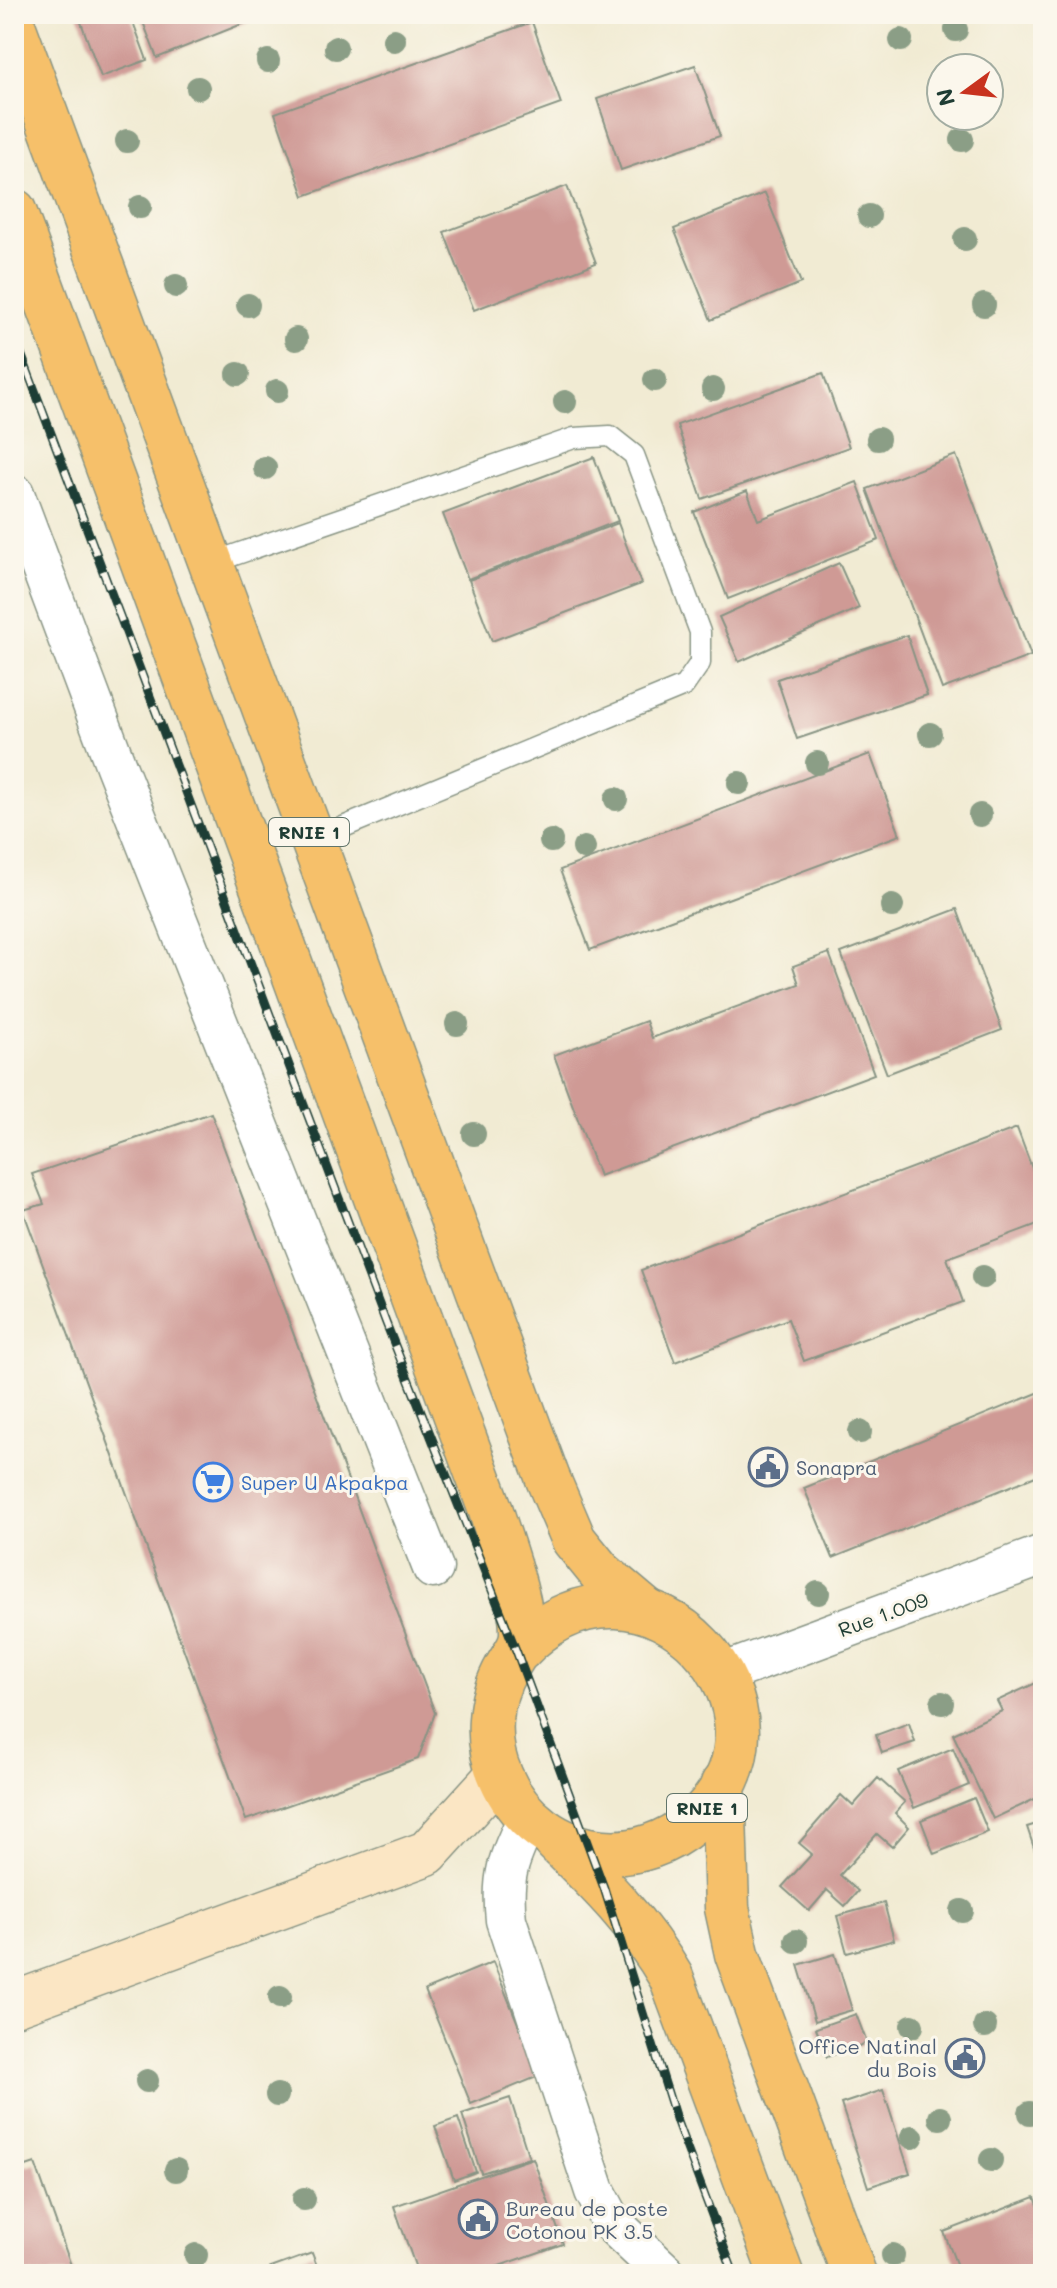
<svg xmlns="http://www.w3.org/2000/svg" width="1057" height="2288" font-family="Mali,sans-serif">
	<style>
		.building { fill: #cf9a95 }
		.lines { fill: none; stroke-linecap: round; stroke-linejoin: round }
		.lane-casing { stroke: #889484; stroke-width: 23 }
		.street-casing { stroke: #889484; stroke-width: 43 }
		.secondary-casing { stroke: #889484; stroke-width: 47 }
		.highway-casing { stroke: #889484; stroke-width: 47 }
		.lane { stroke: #fff; stroke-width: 20 }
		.street { stroke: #fff; stroke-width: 40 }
		.secondary { stroke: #fbe6c4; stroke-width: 44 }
		.highway { stroke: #f6c06b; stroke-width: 44 }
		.rail-casing { stroke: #1f3d34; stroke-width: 9 }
		.rail { stroke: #fbf7ec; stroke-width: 6; stroke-dasharray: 18; stroke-linecap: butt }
		.tree { fill: #8b9e86 }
		.labels { text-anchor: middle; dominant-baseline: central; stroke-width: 6; stroke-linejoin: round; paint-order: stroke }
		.shield { fill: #fbf7ec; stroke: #61756b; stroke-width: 2 }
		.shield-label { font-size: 18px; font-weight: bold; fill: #1f3d34 }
		.service-label { font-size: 20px; fill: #4e5e75; stroke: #fbf7ec; text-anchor: start }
		.shop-label { font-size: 20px; fill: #366cbe; stroke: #fbf7ec; text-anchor: start }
		.street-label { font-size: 20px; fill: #1f3d34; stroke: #fbf7ec }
	</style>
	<rect width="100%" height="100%" fill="#fbf7ec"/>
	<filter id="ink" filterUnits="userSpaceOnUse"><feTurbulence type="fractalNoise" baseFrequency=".0125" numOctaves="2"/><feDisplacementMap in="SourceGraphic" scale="16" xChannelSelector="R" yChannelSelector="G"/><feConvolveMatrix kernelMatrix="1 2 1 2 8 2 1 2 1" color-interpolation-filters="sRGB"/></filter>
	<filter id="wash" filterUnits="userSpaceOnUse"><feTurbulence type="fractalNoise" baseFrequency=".006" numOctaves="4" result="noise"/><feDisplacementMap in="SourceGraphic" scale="32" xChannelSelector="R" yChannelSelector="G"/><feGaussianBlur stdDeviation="1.8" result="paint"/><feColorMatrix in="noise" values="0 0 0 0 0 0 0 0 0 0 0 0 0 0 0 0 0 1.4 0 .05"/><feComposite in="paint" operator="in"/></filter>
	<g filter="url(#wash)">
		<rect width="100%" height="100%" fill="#f1ebd3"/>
		<g id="blocks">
			<!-- building -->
			<g class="building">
				<polygon points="78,14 130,14 147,60 101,77"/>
				<polygon points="140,14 267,14 157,58"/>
				<polygon points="532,22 561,104 304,196 275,113"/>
				<polygon points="695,65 720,136 621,170 597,99"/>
				<polygon points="567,186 596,263 474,310 444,232"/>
				<polygon points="765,193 801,283 711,320 674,229"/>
				<polygon points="823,373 849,447 702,499 677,425"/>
				<polygon points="956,455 1031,656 942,689 867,489"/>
				<polygon points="594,457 618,521 468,579 443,514"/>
				<polygon points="857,482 879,540 728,599 694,512 747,491 758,520"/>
				<polygon points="618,523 641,584 492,641 469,580"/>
				<polygon points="839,563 859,608 739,662 719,617"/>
				<polygon points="907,635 927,695 797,739 777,679"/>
				<polygon points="870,754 900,835 590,950 560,870"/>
				<polygon points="957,909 1002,1030 887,1074 841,953"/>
				<polygon points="829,953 874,1074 599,1176 554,1055 646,1021 652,1038 799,984 793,966"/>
				<polygon points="211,1113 435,1713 418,1759 246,1820 23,1210 44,1204 32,1174"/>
				<polygon points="1017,1128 1043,1198 1043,1222 947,1258 963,1302 804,1361 788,1319 675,1362 641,1270"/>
				<polygon points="1040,1392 1043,1473 833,1558 804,1488"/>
				<polygon points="1038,1682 1043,1693 1043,1795 993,1819 953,1734 1002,1711 997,1701"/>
				<polygon points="909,1723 915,1742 882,1753 876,1735"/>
				<polygon points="953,1748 969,1785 914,1808 898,1771"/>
				<polygon points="878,1778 905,1802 895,1813 909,1827 892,1847 877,1834 840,1875 858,1891 845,1906 827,1890 809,1911 782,1887 812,1854 799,1843 841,1795 853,1806"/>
				<polygon points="974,1798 988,1832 934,1854 921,1820"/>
				<polygon points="1043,1822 1043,1855 1037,1857 1027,1827"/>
				<polygon points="884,1903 894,1940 847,1953 837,1916"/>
				<polygon points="835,1954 852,2010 815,2021 798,1965"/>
				<polygon points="493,1962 539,2076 471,2104 425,1990"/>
				<polygon points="856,2014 867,2043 827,2057 816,2028"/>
				<polygon points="883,2090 910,2173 868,2187 841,2104"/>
				<polygon points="510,2098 529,2158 481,2173 462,2114"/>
				<polygon points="458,2118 476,2172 454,2180 435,2126"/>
				<polygon points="533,2158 563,2244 476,2274 418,2274 394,2206"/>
				<polygon points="35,2163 74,2274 14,2274 14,2170"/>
				<polygon points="1035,2197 1043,2218 1043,2274 960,2274 944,2232"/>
				<polygon points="312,2253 320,2274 270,2274 268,2269"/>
			</g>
		</g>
	</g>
	<g filter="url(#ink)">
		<use href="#blocks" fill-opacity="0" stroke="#889484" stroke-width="2"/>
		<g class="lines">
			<defs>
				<polyline id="lane" points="211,563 574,438 610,436 634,455 700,632 700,663 684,686 312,840"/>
				<g id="street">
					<polyline points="14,494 116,766 433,1568"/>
					<polyline points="722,1674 1043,1555"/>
					<path d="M528,1818C509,1859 501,1874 506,1920L595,2191L612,2223L666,2274"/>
				</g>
				<polyline id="secondary" points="14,2004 427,1853 499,1774"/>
				<g id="highway">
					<polyline points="14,28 548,1479 574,1540 600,1572 645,1610"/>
					<path d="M14,211L491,1511C501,1544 523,1601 522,1634C522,1647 513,1656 507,1667C488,1700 485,1742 501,1777C519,1819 558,1848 603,1852C636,1855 668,1843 693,1822C820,1715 644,1518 519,1650"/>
					<polyline points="723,1784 727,1908 737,1954 854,2274"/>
					<path d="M556,1841C599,1883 641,1925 671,1977L781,2274"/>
				</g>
			</defs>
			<!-- lane casing -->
			<use href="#lane" class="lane-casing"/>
			<!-- street casing -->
			<use href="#street" class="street-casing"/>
			<!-- secondary casing -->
			<use href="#secondary" class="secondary-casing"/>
			<!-- highway casing -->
			<use href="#highway" class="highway-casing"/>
			<!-- lane -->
			<use href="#lane" class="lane"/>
			<!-- street -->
			<use href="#street" class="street"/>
			<!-- secondary -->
			<use href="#secondary" class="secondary"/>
			<!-- highway -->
			<use href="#highway" class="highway"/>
			<defs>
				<polyline id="rail" points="14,335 386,1323 517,1653 604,1888 677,2122 734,2274"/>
			</defs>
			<!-- rail casing -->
			<use href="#rail" class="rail-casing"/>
			<!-- rail -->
			<use href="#rail" class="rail"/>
		</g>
		<!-- trees -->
		<g class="tree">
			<circle cx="956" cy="30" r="12"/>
			<circle cx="394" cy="40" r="12"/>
			<circle cx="901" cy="40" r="12"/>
			<circle cx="336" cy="48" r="12"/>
			<circle cx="268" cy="61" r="12"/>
			<circle cx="198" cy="88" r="12"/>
			<circle cx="962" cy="140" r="12"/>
			<circle cx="127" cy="141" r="12"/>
			<circle cx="140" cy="207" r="12"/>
			<circle cx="869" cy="216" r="12"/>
			<circle cx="965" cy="239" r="12"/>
			<circle cx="176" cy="286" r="12"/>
			<circle cx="248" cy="305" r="12"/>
			<circle cx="984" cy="305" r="12"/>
			<circle cx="296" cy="339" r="12"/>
			<circle cx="238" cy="374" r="12"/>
			<circle cx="655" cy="380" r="12"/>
			<circle cx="713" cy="389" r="12"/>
			<circle cx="277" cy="391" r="12"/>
			<circle cx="565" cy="402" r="12"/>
			<circle cx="878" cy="439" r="12"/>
			<circle cx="265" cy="468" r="12"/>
			<circle cx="930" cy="734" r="12"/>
			<circle cx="817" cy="763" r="12"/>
			<circle cx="739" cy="783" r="12"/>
			<circle cx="616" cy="799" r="12"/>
			<circle cx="980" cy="815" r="12"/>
			<circle cx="551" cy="841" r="12"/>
			<circle cx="584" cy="848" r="12"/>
			<circle cx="892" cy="906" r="12"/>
			<circle cx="457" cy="1024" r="12"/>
			<circle cx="474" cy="1134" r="12"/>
			<circle cx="983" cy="1277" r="12"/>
			<circle cx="860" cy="1432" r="12"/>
			<circle cx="818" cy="1593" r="12"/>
			<circle cx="942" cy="1703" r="12"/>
			<circle cx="962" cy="1911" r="12"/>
			<circle cx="796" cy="1941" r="12"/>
			<circle cx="280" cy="1997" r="12"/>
			<circle cx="912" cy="2026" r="12"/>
			<circle cx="985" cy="2026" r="12"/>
			<circle cx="147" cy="2081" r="12"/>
			<circle cx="277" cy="2095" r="12"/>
			<circle cx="1030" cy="2113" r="12"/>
			<circle cx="940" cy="2118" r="12"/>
			<circle cx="912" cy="2137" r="12"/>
			<circle cx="991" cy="2160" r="12"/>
			<circle cx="176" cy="2170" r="12"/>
			<circle cx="304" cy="2199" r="12"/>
			<circle cx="196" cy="2255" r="12"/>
			<circle cx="893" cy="2255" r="12"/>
		</g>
	</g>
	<!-- icons -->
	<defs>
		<symbol id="civic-ring" viewBox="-11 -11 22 22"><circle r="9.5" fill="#fbf7ec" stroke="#5c6f8a" stroke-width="1.5"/><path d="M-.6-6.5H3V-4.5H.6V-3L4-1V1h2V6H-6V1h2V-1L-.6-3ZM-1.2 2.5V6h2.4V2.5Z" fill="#5c6f8a"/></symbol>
		<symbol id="supermarket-ring" viewBox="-11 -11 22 22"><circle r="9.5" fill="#fbf7ec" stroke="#3f7fe0" stroke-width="1.5"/><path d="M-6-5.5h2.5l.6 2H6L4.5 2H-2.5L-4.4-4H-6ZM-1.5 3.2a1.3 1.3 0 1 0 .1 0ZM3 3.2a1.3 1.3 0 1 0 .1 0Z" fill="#3f7fe0"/></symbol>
	</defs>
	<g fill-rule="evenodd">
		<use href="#civic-ring" x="746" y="1445" width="44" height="44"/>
		<use href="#supermarket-ring" x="191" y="1460" width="44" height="44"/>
		<use href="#civic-ring" x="943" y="2036" width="44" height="44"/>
		<use href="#civic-ring" x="456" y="2197" width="44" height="44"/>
	</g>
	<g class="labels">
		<!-- shield labels -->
		<g class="shield">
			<rect x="269" y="818" width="80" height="28" rx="6"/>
			<rect x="667" y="1794" width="80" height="28" rx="6"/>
		</g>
		<g class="shield-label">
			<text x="309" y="832">RNIE 1</text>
			<text x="707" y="1808">RNIE 1</text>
		</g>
		<!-- service labels -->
		<g class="service-label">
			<text x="796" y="1467">Sonapra</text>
			<text x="937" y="2046" text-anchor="end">Office Natinal<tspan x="937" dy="23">du Bois</tspan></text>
			<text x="506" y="2208">Bureau de poste<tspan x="506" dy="23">Cotonou PK 3.5</tspan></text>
		</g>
		<!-- shop labels -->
		<g class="shop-label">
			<text x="241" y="1482">Super U Akpakpa</text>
		</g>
		<!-- street labels -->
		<g class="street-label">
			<text transform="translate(883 1614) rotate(-20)">Rue 1.009</text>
		</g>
	</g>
	<!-- margin -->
	<rect width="1057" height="2288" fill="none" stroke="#fbf7ec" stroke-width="48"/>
	<!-- north arrow -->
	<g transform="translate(965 92) rotate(255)"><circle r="38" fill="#fbf7ec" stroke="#a3ada2" stroke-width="2"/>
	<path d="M0-6L14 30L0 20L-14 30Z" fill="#c8321e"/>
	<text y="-12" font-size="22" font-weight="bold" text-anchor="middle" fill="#1f3d34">N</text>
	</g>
</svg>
